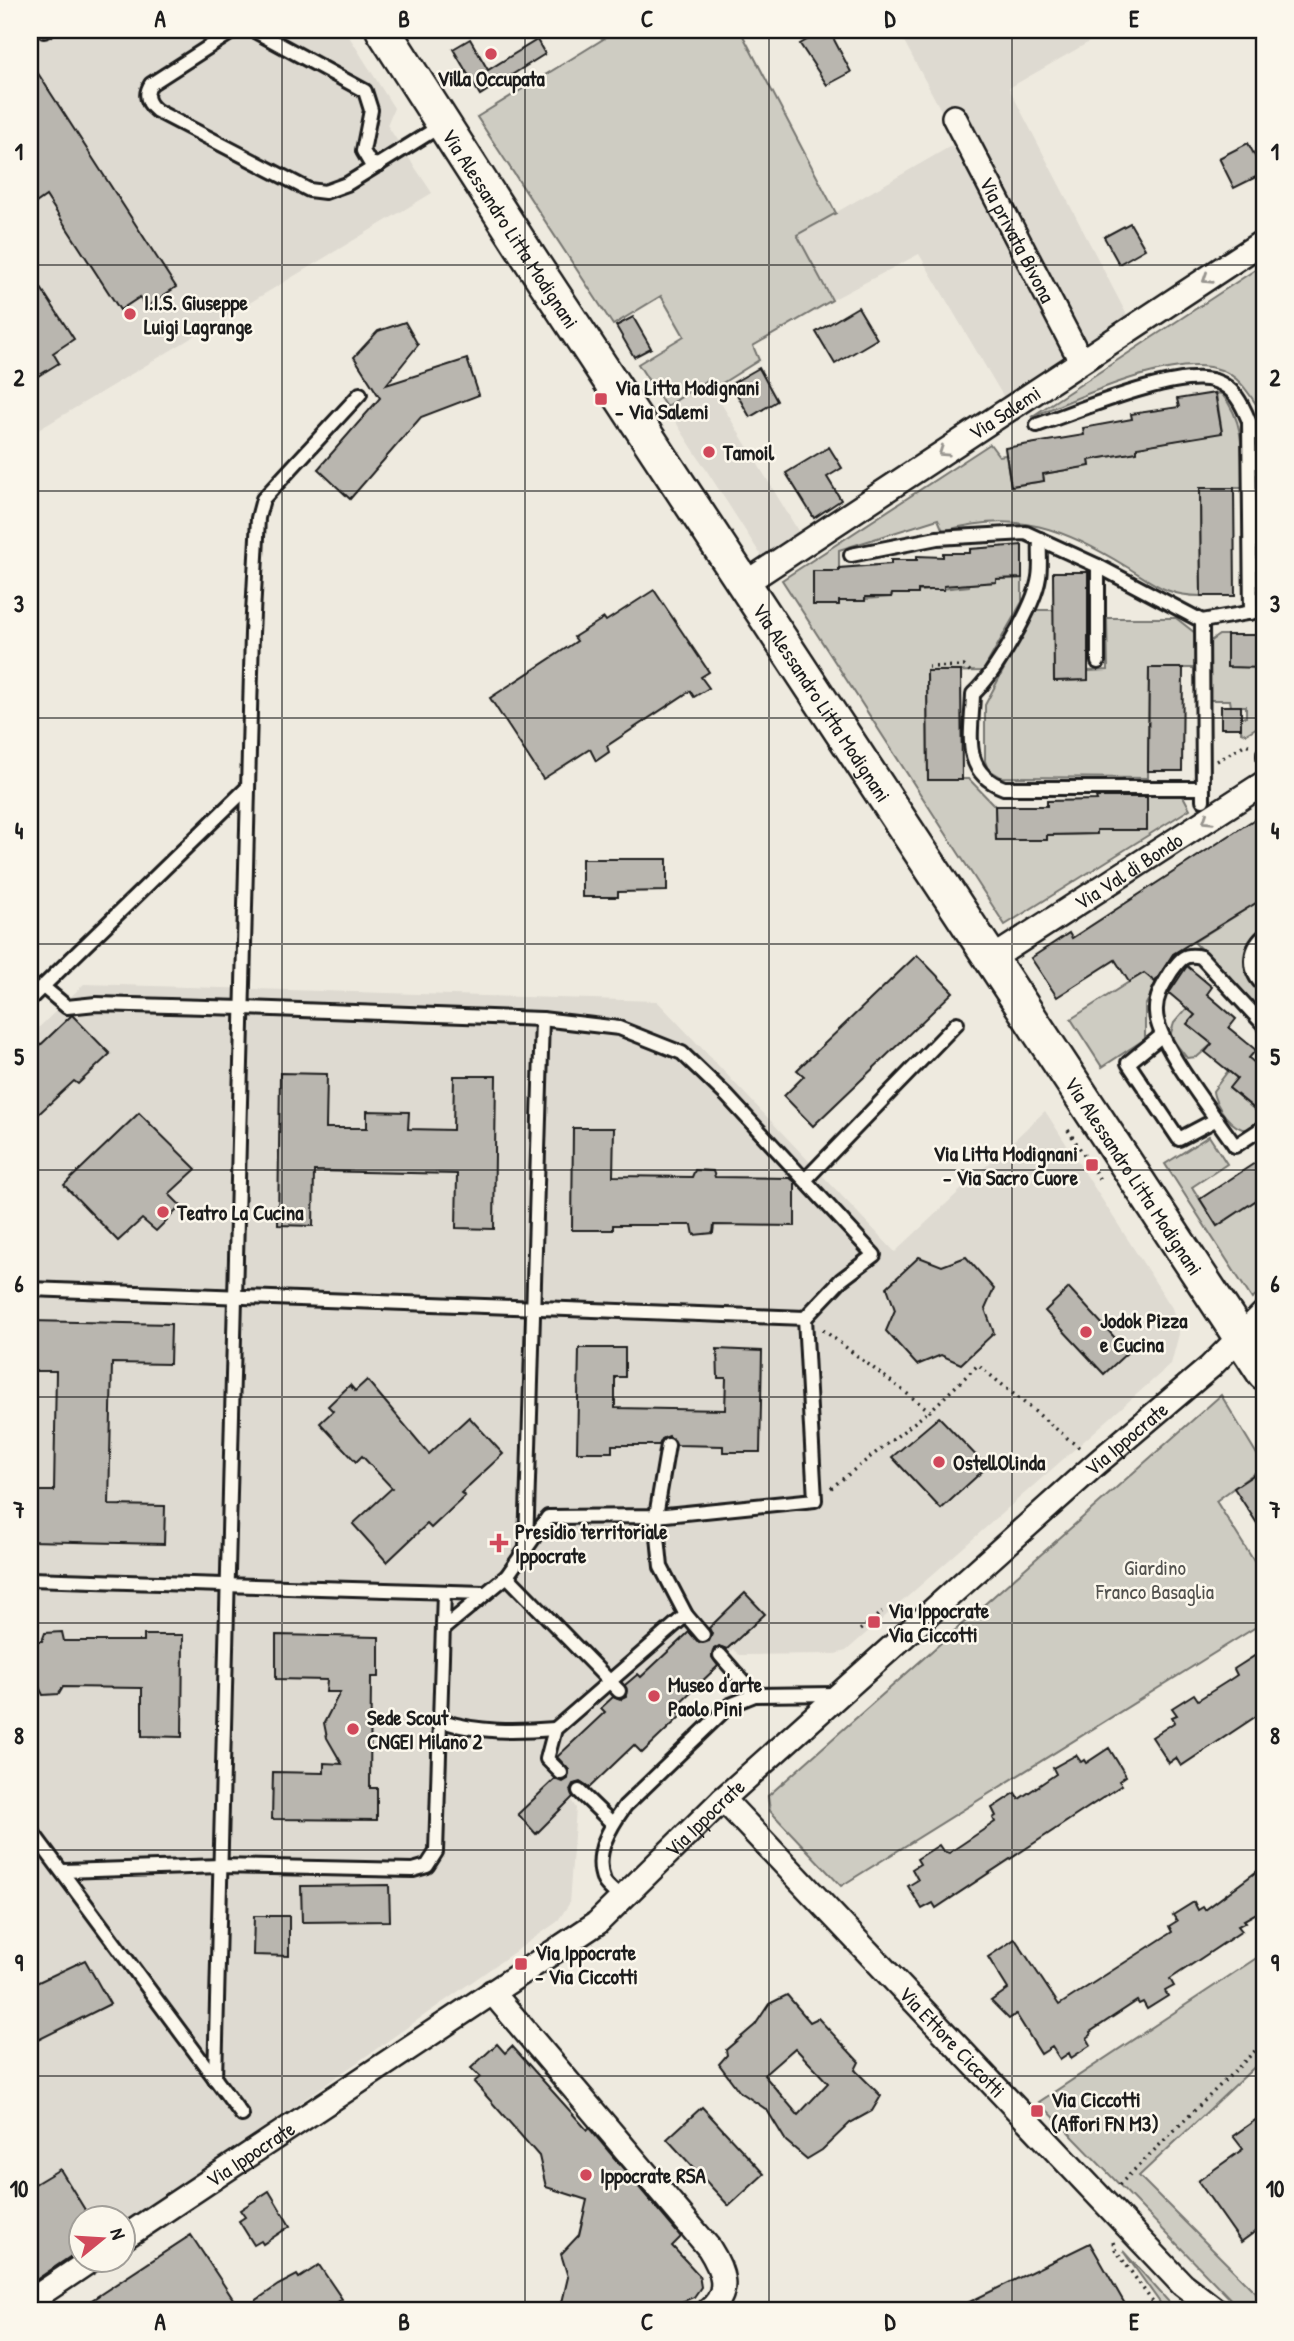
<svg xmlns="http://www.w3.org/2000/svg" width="1294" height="2341" font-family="'Patrick Hand',sans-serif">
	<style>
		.built { fill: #dedad1 }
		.green { fill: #ceccc2; stroke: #75746f; stroke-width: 2 }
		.building { fill: #b9b6af; stroke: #1c1c1c; stroke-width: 2; fill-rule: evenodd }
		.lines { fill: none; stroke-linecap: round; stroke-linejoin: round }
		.lane-casing { stroke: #1c1c1c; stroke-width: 18 }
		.street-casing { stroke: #1c1c1c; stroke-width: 28 }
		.secondary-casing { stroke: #1c1c1c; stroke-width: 38 }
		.path { stroke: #1c1c1c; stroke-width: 3.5; stroke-dasharray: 2 5; stroke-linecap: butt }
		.lane { stroke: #fbf7ec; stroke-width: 12 }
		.street { stroke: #fbf7ec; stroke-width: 23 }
		.secondary { stroke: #fbf7ec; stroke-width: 33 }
		.oneway { stroke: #97948e }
		.grid { fill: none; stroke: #1c1c1c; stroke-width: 2; stroke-opacity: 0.55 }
		.poi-dot { fill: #d1495b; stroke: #fbf7ec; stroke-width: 2.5 }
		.labels { text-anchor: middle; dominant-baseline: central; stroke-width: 5; stroke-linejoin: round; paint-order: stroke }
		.poi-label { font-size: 21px; font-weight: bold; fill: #1c1c1c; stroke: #fbf7ec; text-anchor: start }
		.street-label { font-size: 21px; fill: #1c1c1c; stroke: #fbf7ec }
		.park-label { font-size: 21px; fill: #51514e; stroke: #fbf7ec }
		.neatline { fill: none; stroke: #1c1c1c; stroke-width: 2.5 }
		.grid-label { font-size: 23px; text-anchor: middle; font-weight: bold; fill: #1c1c1c }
	</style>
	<rect width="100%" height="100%" fill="#eeeadf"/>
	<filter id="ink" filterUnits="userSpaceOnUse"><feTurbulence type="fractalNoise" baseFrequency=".0143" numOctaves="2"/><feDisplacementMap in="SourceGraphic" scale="14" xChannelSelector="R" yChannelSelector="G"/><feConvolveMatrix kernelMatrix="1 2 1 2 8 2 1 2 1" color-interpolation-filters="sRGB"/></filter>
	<g filter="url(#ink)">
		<!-- built -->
		<g class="built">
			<polygon points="30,30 345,30 394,108 387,125 432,193 30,435"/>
			<polygon points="898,30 1110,30 1009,88 1129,319 1006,401 919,254 832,300 797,235 958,142"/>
			<polygon points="707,380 803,539 766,563 666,407"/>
			<polygon points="84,984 657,1001 895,1252 1045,1111 1172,1308 1179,1334 1171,1364 846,1651 835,1654 739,1655 733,1649 674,1708 681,1716 642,1753 634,1745 587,1789 584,1786 571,1800 576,1808 569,1904 557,1922 123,2227 122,2218 89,2218 60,2169 30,2187 30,1036"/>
		</g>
		<!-- green -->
		<g class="green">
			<polygon points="618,30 740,30 836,213 797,235 832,300 753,346 759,360 713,389 707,380 666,407 638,364 684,336 661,296 613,325 477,117"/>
			<path d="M1264,264V415C1251,399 1243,378 1221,370C1174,352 1076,399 1031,417Z"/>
			<path d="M1216,393L1222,394C1245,422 1242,452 1242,488H1200L1201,596C1167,596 1155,584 1127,567C1062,528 1019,510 943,531L938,519L839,550V571L813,572L814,605H839V601L891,597L892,594L969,586L970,583L996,582V579L1022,578V602L983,671L927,672L928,779H969L995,806L996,840H1047V835L1096,834L1097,830H1147V796H1183L1190,809L1005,925L782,580L990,444L999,456L1006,455L1011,486L1044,481L1043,474L1090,466L1089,460L1137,452V447L1222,432Z"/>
			<polygon points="1035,610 1054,610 1054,681 1088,680 1088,671 1108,670 1107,618 1176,618 1195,633 1195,668 1149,668 1148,778 1001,777 988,769 985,761 985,705"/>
			<polygon points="1219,635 1227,635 1227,667 1264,667 1264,723 1246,734 1241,732 1241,717 1246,717 1246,706 1231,706 1230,700 1209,700 1209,642"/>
			<path d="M1264,898V927C1237,950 1239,972 1264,996V1017L1194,942Z"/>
			<polygon points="1173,954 1145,1006 1145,1039 1102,1067 1071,1019"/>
			<polygon points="1187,1008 1195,1015 1188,1024 1212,1044 1197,1057 1187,1058 1170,1036 1174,1023"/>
			<path d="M1228,1071L1237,1078L1229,1088L1255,1110L1264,1100V1119C1260,1122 1254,1128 1250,1129C1233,1133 1214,1104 1213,1091Z"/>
			<polygon points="1209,1136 1227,1164 1192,1187 1217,1226 1264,1195 1264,1290 1252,1299 1165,1164"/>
			<polygon points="1221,1395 1264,1466 1216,1501 1264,1577 1264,1622 841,1886 770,1811 768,1796"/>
			<polygon points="1264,1953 1264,2058 1139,2176 1264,2301 1264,2311 1242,2311 1039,2102"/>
			<polygon points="1123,2251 1177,2311 1166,2311"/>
		</g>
		<!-- building -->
		<g class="building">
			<polygon points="824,30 829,30 851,72 827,85 800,44"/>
			<polygon points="470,39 488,70 537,40 545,54 480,95 453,49"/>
			<polygon points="30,61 176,287 145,308 140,297 120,310 46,196 30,207"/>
			<polygon points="1248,143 1264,173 1234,188 1219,158"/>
			<polygon points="1130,223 1145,249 1119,264 1104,237"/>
			<polygon points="30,271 74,339 53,353 59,363 30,381"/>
			<polygon points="858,307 877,339 835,364 816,332"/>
			<polygon points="633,317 651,348 634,357 616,326"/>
			<polygon points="405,322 418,345 386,385 467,359 479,395 421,417 350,499 318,469 380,398 354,357 378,331"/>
			<polygon points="759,368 777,401 750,417 731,384"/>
			<polygon points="1215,393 1222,433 1137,447 1137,452 1089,460 1090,466 1043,474 1044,481 1011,486 1005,448 1084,435 1083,428 1132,419 1131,414 1179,407 1177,399"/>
			<polygon points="829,447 842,468 827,477 841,500 814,518 786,473"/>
			<polygon points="1200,488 1234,488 1235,596 1201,596"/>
			<polygon points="1022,545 1022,578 996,579 996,582 944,586 944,590 918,590 918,594 892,594 891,597 865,597 865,601 839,601 839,605 813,605 813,571 839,571 839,568 891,564 891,560 917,560 917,556 943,557 943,553 970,553 970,549"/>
			<polygon points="1053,572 1088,572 1088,680 1054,681"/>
			<polygon points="654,590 709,672 701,677 709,688 694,697 690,691 607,746 609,752 596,761 590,749 543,779 490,698 577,641 574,637 604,618 606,621"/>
			<polygon points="1227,635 1264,635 1264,668 1227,667"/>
			<polygon points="1149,668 1183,668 1182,771 1148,771"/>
			<polygon points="927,671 961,671 962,780 928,780"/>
			<rect x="1221" y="706" width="20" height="22"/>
			<polygon points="1096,797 1147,797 1147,830 1097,830 1097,834 1047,835 1047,840 996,840 995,806 1047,806 1047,801 1097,800"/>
			<polygon points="1264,813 1264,898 1173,954 1155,982 1144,973 1129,982 1115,960 1057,997 1031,958 1069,933 1072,938"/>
			<polygon points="582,859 667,859 667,891 618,892 618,897 582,897"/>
			<polygon points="917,955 953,992 813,1126 784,1096 804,1076 797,1070"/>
			<polygon points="1187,966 1212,987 1207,994 1236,1019 1229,1028 1256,1050 1249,1058 1264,1071 1264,1100 1256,1110 1229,1088 1237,1078 1205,1052 1212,1044 1187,1024 1195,1015 1169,993"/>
			<polygon points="72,1015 110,1054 78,1084 74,1081 30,1122 30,1055"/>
			<polygon points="280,1073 327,1074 326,1128 367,1128 367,1111 409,1112 408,1129 453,1130 454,1076 496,1076 494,1229 456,1228 457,1174 314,1171 313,1226 278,1225"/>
			<polygon points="139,1113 196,1169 169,1194 181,1206 156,1231 142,1219 118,1241 64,1185"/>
			<polygon points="573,1128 614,1128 613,1176 692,1177 695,1170 713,1171 715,1177 790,1178 795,1182 795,1226 714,1225 713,1233 694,1235 692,1225 613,1225 613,1230 572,1230"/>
			<polygon points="1264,1157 1264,1195 1217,1226 1200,1199"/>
			<polygon points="919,1257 942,1266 966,1257 994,1289 985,1309 994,1333 961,1364 941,1355 917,1365 886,1331 895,1310 887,1287"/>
			<polygon points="1069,1288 1128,1352 1104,1374 1045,1311"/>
			<polygon points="30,1321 171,1324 170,1364 112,1363 109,1505 165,1506 164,1544 30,1541 30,1491 54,1491 56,1371 30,1371"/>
			<polygon points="579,1348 625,1348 625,1377 615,1377 615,1408 725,1410 726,1378 718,1378 717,1349 762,1351 760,1452 723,1452 723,1446 677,1445 669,1436 662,1439 659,1445 612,1445 612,1452 577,1452"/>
			<polygon points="367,1380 429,1454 469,1417 503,1454 461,1493 465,1496 431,1528 427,1524 387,1562 353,1524 392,1488 362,1456 356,1462 320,1423 333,1411 328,1406 350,1385 355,1391"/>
			<polygon points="939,1417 987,1467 941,1509 892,1457"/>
			<polygon points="1264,1468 1264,1534 1234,1488"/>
			<polygon points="745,1593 765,1614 727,1649 719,1646 714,1649 712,1657 718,1666 674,1708 681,1716 642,1753 634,1745 589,1788 580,1782 573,1784 570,1790 573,1797 536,1834 518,1814 555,1779 563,1782 568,1779 569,1770 557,1757 605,1712 601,1708 613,1697 620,1700 626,1697 625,1685 638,1674 641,1677 689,1632 699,1643 709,1641 712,1634 709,1628"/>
			<polygon points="62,1632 64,1641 144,1641 144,1635 183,1635 182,1737 142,1736 142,1688 63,1687 59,1694 43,1695 39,1687 30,1686 30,1641 42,1641 45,1633"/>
			<polygon points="276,1635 379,1637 379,1677 371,1677 370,1788 377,1788 377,1820 272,1819 273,1772 324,1773 324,1763 342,1764 327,1738 324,1723 340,1692 326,1692 327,1680 276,1679"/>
			<polygon points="1256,1655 1264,1668 1264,1711 1181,1766 1176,1758 1169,1763 1152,1737 1175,1722 1172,1717 1177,1715 1172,1708 1194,1694 1198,1700 1228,1681 1237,1675 1234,1669"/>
			<polygon points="1109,1748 1126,1776 1119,1781 1122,1785 936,1908 933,1903 922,1909 908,1886 918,1880 912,1869 920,1864 917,1859 939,1845 943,1851 949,1853 995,1822 993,1818 996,1816 992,1808 1015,1793 1019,1799 1056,1774 1053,1768 1076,1755 1081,1762 1084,1760 1086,1763"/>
			<polygon points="1264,1866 1264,1909 1244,1920 1246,1922 1238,1926 1242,1931 1170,1979 1174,1986 1165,1991 1168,1996 1147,2009 1143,2002 1139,2004 1137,2001 1090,2032 1091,2035 1087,2038 1091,2045 1071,2058 1069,2053 1060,2059 1052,2047 1041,2054 1016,2014 1009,2019 991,2001 1008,1989 988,1957 1015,1939 1059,2005 1172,1932 1169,1926 1177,1921 1173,1915 1194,1902 1198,1910 1203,1907 1205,1910"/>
			<polygon points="389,1885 390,1921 302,1922 301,1886"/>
			<polygon points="254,1916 289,1916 289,1956 253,1955"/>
			<polygon points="85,1960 110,2004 30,2044 30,1986"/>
			<path d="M787,1995L810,2022L818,2018L859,2062L855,2070L881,2096L872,2111L850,2123L822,2150L807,2159L786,2141L767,2110L739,2091L719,2064L727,2055L726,2050L755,2025L769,2004ZM795,2048L828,2083L798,2115L764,2075Z"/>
			<polygon points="497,2044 505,2053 512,2046 587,2130 589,2128 681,2237 672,2246 699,2275 701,2287 694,2297 659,2311 560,2311 568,2277 561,2254 579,2235 587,2200 546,2187 539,2156 474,2082 480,2077 471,2068"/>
			<polygon points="702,2107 764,2174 729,2206 667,2139"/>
			<polygon points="1264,2114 1264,2200 1257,2206 1264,2215 1264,2225 1241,2242 1198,2181 1243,2149 1233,2136"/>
			<polygon points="60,2169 90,2218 80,2218 80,2250 30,2284 30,2187"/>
			<polygon points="269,2191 290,2226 263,2244 261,2241 254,2245 239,2221 245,2217 240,2210"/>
			<polygon points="191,2235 241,2311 278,2285 297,2275 299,2278 319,2265 342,2299 325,2311 75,2311"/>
			<polygon points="1090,2243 1129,2311 951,2311"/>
		</g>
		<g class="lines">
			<defs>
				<g id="lane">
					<path d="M235,30L151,84C144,95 147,103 157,111L309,190L325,192L347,184L442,125"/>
					<polyline points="253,30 365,91 371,110 363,151 370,163 379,165"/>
					<polyline points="44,31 47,30"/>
					<path d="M1037,425C1075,412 1179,368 1215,381C1234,387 1242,404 1249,421L1251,613"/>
					<path d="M1040,539C1039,552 1041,565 1039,577C1035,606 994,675 973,694C972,733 960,772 1004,788H1201"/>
					<polyline points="851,555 937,538 1026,533 1098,566 1202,621"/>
					<polyline points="1098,566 1098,662"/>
					<polyline points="1264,753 1264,757"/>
					<polyline points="1203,800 1202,621 1264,610"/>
					<path d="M1264,936C1248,950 1248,972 1264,986"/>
					<polyline points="42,986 67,1007 96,1004 243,1008 542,1019 619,1028 682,1053 727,1096 874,1255 841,1280 805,1318 815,1500 656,1516 548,1517 507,1576 444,1628"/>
					<polyline points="30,999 248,787"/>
					<path d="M1264,1025L1201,957C1184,953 1180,959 1171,972C1163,985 1155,997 1156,1012C1156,1043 1216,1117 1235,1146L1264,1127"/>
					<polyline points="1161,1036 1128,1063 1179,1139 1217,1119"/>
					<polyline points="805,1180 957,1023"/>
					<polyline points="30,1289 805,1318"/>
					<polyline points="668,1445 656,1516 661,1567 686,1615"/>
					<polyline points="526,1546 542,1019"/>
					<polyline points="507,1576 619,1691"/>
					<polyline points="30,1579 484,1593"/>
					<polyline points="720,1655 755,1695"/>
					<path d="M442,1721C479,1733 516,1732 555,1729"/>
					<polyline points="561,1773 547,1759 555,1729 686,1615 703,1635"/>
					<polyline points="579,1791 612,1823"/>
					<polyline points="30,1829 242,2115"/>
					<polyline points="63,1871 221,1866 413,1870 427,1866 436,1852 444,1592"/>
					<path d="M620,1897C616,1893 607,1887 604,1881C593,1854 610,1827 625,1806L730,1705L755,1695L838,1694"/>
					<polyline points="215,2079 252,633 258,518 263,499 360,394"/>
				</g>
				<g id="street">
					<path id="s1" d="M954,117L1081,361"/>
					<path id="s2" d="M744,584L1264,241"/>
					<path id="s3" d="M993,958L1264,783"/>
					<path id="s4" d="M723,1799L1182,2284L1217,2311"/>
					<path d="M492,1992L709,2248C723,2270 732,2293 708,2311"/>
					<path id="s5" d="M122,2239L597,1923L723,1799L1097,1463L1210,1367L1264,1313"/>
					<polyline points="30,2301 91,2260"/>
				</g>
				<g id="secondary">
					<path id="s6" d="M383,30L530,259L1264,1373"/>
				</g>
			</defs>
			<!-- lane casing -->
			<use href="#lane" class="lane-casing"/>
			<!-- street casing -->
			<use href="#street" class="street-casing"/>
			<!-- secondary casing -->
			<use href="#secondary" class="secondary-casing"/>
			<!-- path -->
			<g class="path">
				<polyline points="928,667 964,666 972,673"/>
				<polyline points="1217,761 1246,744 1250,746"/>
				<polyline points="1068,1130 1102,1183"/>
				<polyline points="823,1330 930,1411 978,1365 1082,1450"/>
				<polyline points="831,1488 929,1411"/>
				<polyline points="860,1630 882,1612"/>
				<polyline points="1119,2185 1264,2042"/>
				<polyline points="1113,2242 1115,2249 1159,2311"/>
			</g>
			<!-- lane -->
			<use href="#lane" class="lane"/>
			<!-- street -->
			<use href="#street" class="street"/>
			<!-- secondary -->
			<use href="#secondary" class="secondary"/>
		</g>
		<!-- one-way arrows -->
		<defs><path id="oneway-chevron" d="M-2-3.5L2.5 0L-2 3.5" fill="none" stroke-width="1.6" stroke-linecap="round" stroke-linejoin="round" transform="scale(1.75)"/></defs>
		<g class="oneway">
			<use href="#oneway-chevron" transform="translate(1207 279) rotate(147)"/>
			<use href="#oneway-chevron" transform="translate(943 452) rotate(146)"/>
			<use href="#oneway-chevron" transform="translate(1207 820) rotate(147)"/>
		</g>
	</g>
	<!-- grid -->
	<path class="grid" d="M282,30V2311M525,30V2311M769,30V2311M1012,30V2311M30,265H1264M30,491H1264M30,718H1264M30,944H1264M30,1170H1264M30,1397H1264M30,1623H1264M30,1850H1264M30,2076H1264"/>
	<!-- markers -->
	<g class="poi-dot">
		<circle cx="491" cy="54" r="7"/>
		<circle cx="130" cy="314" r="7"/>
		<rect x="594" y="392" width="14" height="14" rx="3.5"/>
		<circle cx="709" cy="452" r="7"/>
		<rect x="1085" y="1158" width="14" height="14" rx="3.5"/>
		<circle cx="163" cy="1212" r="7"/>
		<circle cx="1086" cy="1332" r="7"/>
		<circle cx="939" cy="1462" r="7"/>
		<path d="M495.5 1532.5h7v7h7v7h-7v7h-7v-7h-7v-7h7z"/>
		<rect x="867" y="1615" width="14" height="14" rx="3.5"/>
		<circle cx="654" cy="1696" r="7"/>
		<circle cx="353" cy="1729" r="7"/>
		<rect x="514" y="1957" width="14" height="14" rx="3.5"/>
		<rect x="1030" y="2104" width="14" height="14" rx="3.5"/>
		<circle cx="586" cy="2175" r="7"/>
	</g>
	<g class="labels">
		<!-- poi labels -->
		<g class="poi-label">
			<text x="491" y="78" text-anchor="middle">Villa Occupata</text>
			<text x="144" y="302">I.I.S. Giuseppe<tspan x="144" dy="24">Luigi Lagrange</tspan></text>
			<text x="615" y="387">Via Litta Modignani<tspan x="615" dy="24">- Via Salemi</tspan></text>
			<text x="723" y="452">Tamoil</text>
			<text x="1078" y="1153" text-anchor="end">Via Litta Modignani<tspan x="1078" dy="24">- Via Sacro Cuore</tspan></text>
			<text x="177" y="1212">Teatro La Cucina</text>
			<text x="1100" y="1320">Jodok Pizza<tspan x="1100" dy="24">e Cucina</tspan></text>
			<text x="953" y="1462">OstellOlinda</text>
			<text x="515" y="1531">Presidio territoriale<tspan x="515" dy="24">Ippocrate</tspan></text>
			<text x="888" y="1610">Via Ippocrate<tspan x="888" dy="24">Via Ciccotti</tspan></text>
			<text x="668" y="1684">Museo d'arte<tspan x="668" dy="24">Paolo Pini</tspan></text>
			<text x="367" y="1717">Sede Scout<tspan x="367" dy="24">CNGEI Milano 2</tspan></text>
			<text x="535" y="1952">Via Ippocrate<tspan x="535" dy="24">- Via Ciccotti</tspan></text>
			<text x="1051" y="2099">Via Ciccotti<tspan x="1051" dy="24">(Affori FN M3)</tspan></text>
			<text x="600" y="2175">Ippocrate RSA</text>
		</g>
		<!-- street labels -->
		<g class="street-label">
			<text stroke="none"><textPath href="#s6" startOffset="236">Via Alessandro Litta Modignani</textPath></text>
			<text stroke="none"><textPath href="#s1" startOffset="138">Via privata Bivona</textPath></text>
			<text stroke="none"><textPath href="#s2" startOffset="312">Via Salemi</textPath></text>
			<text stroke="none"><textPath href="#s6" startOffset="803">Via Alessandro Litta Modignani</textPath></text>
			<text stroke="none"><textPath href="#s3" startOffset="161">Via Val di Bondo</textPath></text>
			<text stroke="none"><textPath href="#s6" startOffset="1370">Via Alessandro Litta Modignani</textPath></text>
			<text stroke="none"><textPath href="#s5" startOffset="1288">Via Ippocrate</textPath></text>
			<text stroke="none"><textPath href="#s5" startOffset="721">Via Ippocrate</textPath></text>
			<text stroke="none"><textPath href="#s4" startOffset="334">Via Ettore Ciccotti</textPath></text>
			<text stroke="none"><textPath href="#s5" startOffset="154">Via Ippocrate</textPath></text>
		</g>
		<!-- park labels -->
		<g class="park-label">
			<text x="1155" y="1567">Giardino<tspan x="1155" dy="24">Franco Basaglia</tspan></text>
		</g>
	</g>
	<!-- margin -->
	<rect width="1294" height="2341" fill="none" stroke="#fbf7ec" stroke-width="77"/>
	<!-- north arrow -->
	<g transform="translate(102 2239) rotate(72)"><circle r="33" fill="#fbf7ec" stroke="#a29f99" stroke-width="2"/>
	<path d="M0-5L12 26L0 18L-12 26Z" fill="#d1495b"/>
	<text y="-10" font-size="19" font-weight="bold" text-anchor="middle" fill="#1c1c1c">N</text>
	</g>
	<rect x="38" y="38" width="1218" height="2264" class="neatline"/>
	<g class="grid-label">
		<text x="160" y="27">A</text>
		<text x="404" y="27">B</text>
		<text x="647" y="27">C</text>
		<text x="890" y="27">D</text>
		<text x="1134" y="27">E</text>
		<text x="19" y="160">1</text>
		<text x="1275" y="160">1</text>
		<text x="19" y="386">2</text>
		<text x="1275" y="386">2</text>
		<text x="19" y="612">3</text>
		<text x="1275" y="612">3</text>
		<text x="19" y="839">4</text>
		<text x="1275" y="839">4</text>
		<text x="19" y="1065">5</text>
		<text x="1275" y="1065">5</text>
		<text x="19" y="1292">6</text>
		<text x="1275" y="1292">6</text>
		<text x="19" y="1518">7</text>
		<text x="1275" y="1518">7</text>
		<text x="19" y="1744">8</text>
		<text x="1275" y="1744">8</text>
		<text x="19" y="1971">9</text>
		<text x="1275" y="1971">9</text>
		<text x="19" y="2197">10</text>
		<text x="1275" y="2197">10</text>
		<text x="160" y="2330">A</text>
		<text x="404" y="2330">B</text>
		<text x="647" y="2330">C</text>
		<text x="890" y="2330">D</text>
		<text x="1134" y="2330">E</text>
	</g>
</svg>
